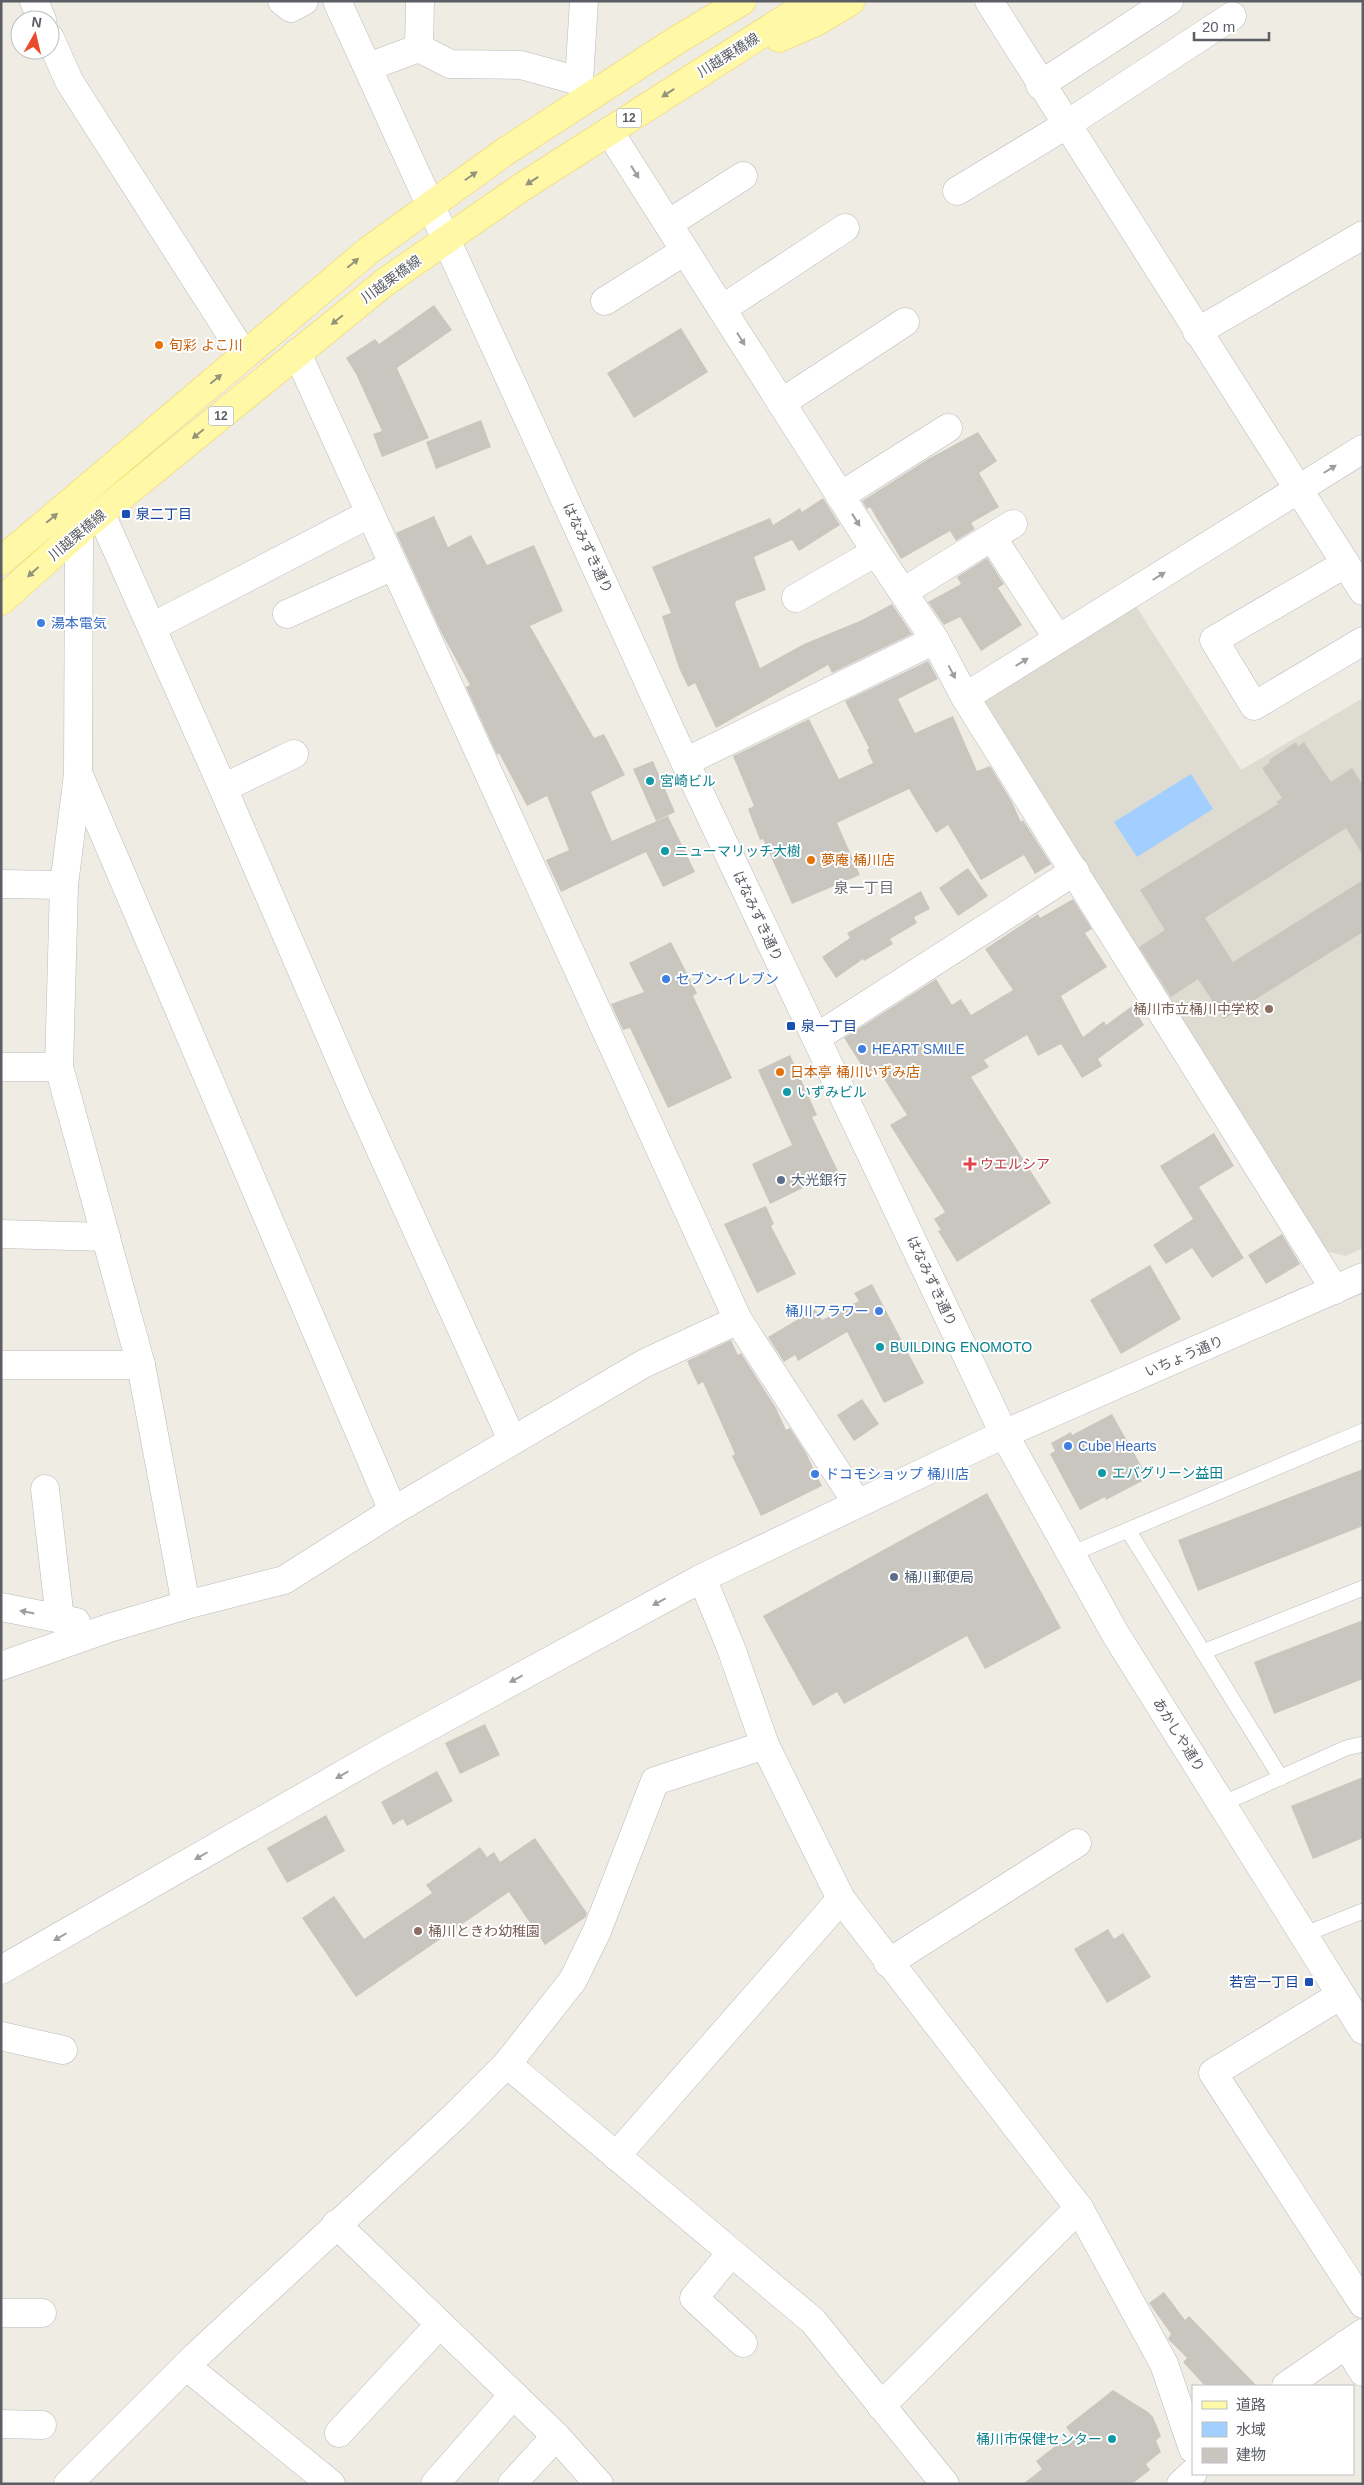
<svg xmlns="http://www.w3.org/2000/svg" width="1364" height="2485" font-family="Helvetica,'Noto Sans JP',sans-serif">
	<style>
		.education { fill: #dedcd1 }
		.water { fill: #a2cfff }
		.building { fill: #c9c6c0 }
		.lines { fill: none; stroke-linecap: round; stroke-linejoin: round }
		.lane-casing { stroke: #b8babf; stroke-width: 16 }
		.street-casing { stroke: #b8babf; stroke-width: 29 }
		.secondary-casing { stroke: #b9bbc1; stroke-width: 29 }
		.primary-casing { stroke: #f2d358; stroke-width: 29 }
		.lane { stroke: #fff; stroke-width: 15 }
		.street { stroke: #fff; stroke-width: 28 }
		.secondary { stroke: #fff; stroke-width: 28 }
		.primary { stroke: #fff8a7; stroke-width: 28 }
		.oneway { fill: #94947b }
		.oneway2 { fill: #9d9ea2 }
		.food-dot { fill: #e8710a; stroke: #fff; stroke-width: 2 }
		.transit-dot { fill: #1a4fb4; stroke: #fff; stroke-width: 2 }
		.shop-dot { fill: #3f7fe0; stroke: #fff; stroke-width: 2 }
		.culture-dot { fill: #0f9aa8; stroke: #fff; stroke-width: 2 }
		.education-dot { fill: #8d6e63; stroke: #fff; stroke-width: 2 }
		.health-dot { fill: #e0444e; stroke: #fff; stroke-width: 2 }
		.service-dot { fill: #5c6f8a; stroke: #fff; stroke-width: 2 }
		.labels { text-anchor: middle; dominant-baseline: central; stroke-width: 4; stroke-linejoin: round; paint-order: stroke }
		.shield { fill: #fff; stroke: #8c8e92; stroke-width: 1 }
		.shield-label { font-size: 12px; font-weight: bold; fill: #5b5e64 }
		.street-label { font-size: 14px; fill: #5b5e64; stroke: #fff }
		.food-label { font-size: 14px; fill: #c56008; stroke: #fff; text-anchor: start }
		.transit-label { font-size: 14px; fill: #164399; stroke: #fff; text-anchor: start }
		.shop-label { font-size: 14px; fill: #366cbe; stroke: #fff; text-anchor: start }
		.culture-label { font-size: 14px; fill: #0d838f; stroke: #fff; text-anchor: start }
		.education-label { font-size: 14px; fill: #785e54; stroke: #fff; text-anchor: end }
		.health-label { font-size: 14px; fill: #be3a42; stroke: #fff; text-anchor: start }
		.service-label { font-size: 14px; fill: #4e5e75; stroke: #fff; text-anchor: start }
		.neighbourhood-label { font-size: 15px; fill: #6c7076; stroke: #fff }
	</style>
	<rect width="100%" height="100%" fill="#eeece3"/>
	<!-- education -->
	<polygon class="education" points="1132,600 1241,770 1363,698 1363,1248 1346,1256 1326,1251 983,698"/>
	<!-- water -->
	<polygon class="water" points="1191,774 1213,809 1137,857 1114,822"/>
	<!-- building -->
	<g class="building">
		<polygon points="434,305 452,330 397,368 429,438 382,457 373,434 382,431 356,374 346,358 375,339 379,344"/>
		<polygon points="681,328 708,372 634,418 607,373"/>
		<polygon points="481,420 491,447 436,469 426,442"/>
		<polygon points="978,432 997,461 979,473 999,507 971,523 975,529 956,541 950,531 901,559 870,507 867,509 862,501 928,459"/>
		<polygon points="823,498 840,525 799,551 792,540 754,557 766,590 736,601 735,604 760,668 804,644 862,620 892,604 912,634 832,673 828,665 716,728 695,683 688,687 679,668 662,616 671,613 652,567 770,518 773,525 800,508 802,512"/>
		<polygon points="434,516 448,547 471,535 487,565 534,545 563,611 530,626 594,738 604,734 625,775 591,792 612,841 668,816 695,872 663,887 646,852 561,892 546,860 569,850 547,796 527,806 499,753 497,755 466,687 470,685 441,632 396,533"/>
		<polygon points="987,558 1004,584 998,588 1022,625 981,651 960,617 944,625 928,602 961,584 957,577"/>
		<polygon points="928,661 938,679 898,699 915,733 953,716 977,771 990,766 1012,802 1021,822 1023,820 1051,864 1035,874 1024,855 981,880 948,825 936,833 909,789 837,823 860,875 792,904 763,839 760,840 748,809 754,806 733,756 809,719 839,779 873,763 867,750 869,748 845,701"/>
		<polygon points="1296,742 1298,746 1304,742 1331,782 1352,768 1363,785 1363,855 1346,828 1205,918 1233,962 1363,880 1363,932 1224,1019 1198,979 1171,997 1139,947 1165,930 1140,890 1278,804 1276,802 1282,798 1262,768 1270,762 1269,760"/>
		<polygon points="653,761 675,812 656,821 633,769"/>
		<polygon points="968,868 988,896 958,916 939,888"/>
		<polygon points="921,891 930,909 914,917 917,923 890,939 893,944 864,961 863,959 836,978 822,957 850,938 847,933"/>
		<polygon points="1073,899 1092,929 1085,933 1107,967 1061,996 1083,1037 1104,1021 1106,1025 1132,1006 1144,1025 1098,1059 1102,1066 1082,1078 1061,1044 1038,1056 1027,1035 984,1060 989,1067 971,1077 1051,1203 957,1262 938,1231 941,1230 934,1219 945,1212 890,1125 907,1115 879,1071 869,1077 844,1038 936,979 952,1005 961,999 971,1015 1013,990 985,949 1038,914 1040,918"/>
		<polygon points="671,942 697,993 693,996 732,1078 668,1108 630,1028 623,1030 611,1004 644,992 629,963"/>
		<polygon points="790,1055 817,1115 812,1117 838,1171 770,1204 752,1164 792,1145 758,1070"/>
		<polygon points="1214,1133 1234,1166 1199,1187 1244,1258 1212,1278 1192,1248 1166,1264 1153,1245 1193,1219 1160,1166"/>
		<polygon points="766,1206 774,1224 771,1226 796,1274 757,1293 724,1224"/>
		<polygon points="1282,1234 1300,1264 1266,1284 1248,1255"/>
		<polygon points="1150,1265 1181,1319 1121,1354 1090,1300"/>
		<polygon points="872,1284 924,1383 884,1403 847,1332 798,1361 795,1355 784,1362 768,1337 815,1309 822,1320 859,1301 854,1293"/>
		<polygon points="731,1340 738,1355 741,1353 776,1408 786,1430 790,1428 806,1453 822,1486 761,1516 732,1456 735,1454 703,1382 698,1385 687,1361"/>
		<polygon points="862,1399 879,1424 854,1441 837,1415"/>
		<polygon points="1112,1414 1148,1478 1106,1500 1105,1497 1080,1510 1050,1454 1055,1451 1051,1443 1071,1432 1072,1435"/>
		<polygon points="1363,1469 1363,1526 1198,1591 1178,1540"/>
		<polygon points="987,1493 1061,1628 985,1669 967,1636 844,1704 837,1692 813,1706 763,1616"/>
		<polygon points="1363,1620 1363,1679 1274,1714 1254,1662"/>
		<polygon points="485,1724 500,1755 460,1774 445,1743"/>
		<polygon points="437,1771 453,1801 407,1826 403,1819 393,1825 381,1802"/>
		<polygon points="1363,1777 1363,1838 1313,1859 1291,1806"/>
		<polygon points="326,1815 345,1851 287,1883 267,1848"/>
		<polygon points="535,1838 587,1913 586,1917 545,1945 509,1892 356,1997 302,1918 334,1896 364,1939 432,1893 426,1885 480,1847 487,1857 494,1852 500,1862"/>
		<polygon points="1108,1929 1114,1939 1123,1933 1151,1977 1107,2003 1074,1949"/>
		<polygon points="1164,2292 1185,2320 1189,2316 1257,2386 1205,2386 1183,2362 1187,2358 1168,2339 1171,2334 1149,2303"/>
		<polygon points="1113,2390 1148,2412 1153,2417 1161,2436 1156,2441 1161,2452 1146,2464 1150,2470 1132,2484 1023,2484 1042,2469 1036,2461 1071,2434 1066,2427"/>
	</g>
	<g class="lines">
		<defs>
			<g id="lane">
				<polyline points="1128,1530 1281,1778"/>
				<polyline points="1071,1554 1363,1431"/>
				<polyline points="1203,1652 1363,1588"/>
				<polyline points="1222,1804 1346,1748 1363,1744"/>
				<polyline points="1303,1935 1363,1911"/>
			</g>
			<g id="street">
				<polyline points="282,1 291,8 304,1"/>
				<polyline points="420,1 419,48 450,64 521,65 579,81"/>
				<polyline points="584,1 579,81 588,96"/>
				<polyline points="989,1 1363,591"/>
				<polyline points="368,67 419,48"/>
				<polyline points="1040,85 1169,1"/>
				<polyline points="609,131 876,552 935,640 965,697 1335,1290"/>
				<polyline points="957,191 1066,125 1232,16"/>
				<polyline points="668,224 743,176"/>
				<polyline points="605,301 685,251"/>
				<polyline points="722,309 845,228"/>
				<polyline points="1197,332 1363,235"/>
				<polyline points="297,353 738,1320 857,1503"/>
				<polyline points="781,403 905,322"/>
				<polyline points="840,496 948,428"/>
				<polyline points="101,514 223,788 357,1098 512,1440"/>
				<polyline points="79,531 78,774 64,885 59,1067 141,1365 186,1605"/>
				<polyline points="992,537 1058,639"/>
				<polyline points="1345,564 1214,640 1254,706 1363,641"/>
				<polyline points="903,592 1013,524"/>
				<polyline points="796,598 876,552"/>
				<polyline points="287,614 393,566"/>
				<polyline points="152,627 369,514"/>
				<polyline points="965,697 1363,449"/>
				<polyline points="685,762 935,640"/>
				<polyline points="79,775 393,1511"/>
				<polyline points="223,788 294,754"/>
				<polyline points="1,884 64,885"/>
				<polyline points="817,1037 1075,871"/>
				<polyline points="1,1067 59,1067"/>
				<polyline points="1,1234 106,1237"/>
				<polyline points="1,1365 141,1365"/>
				<polyline points="45,1489 60,1619"/>
				<polyline points="1,1607 76,1622"/>
				<polyline points="1,1666 109,1628 186,1605 284,1580 393,1511 645,1363 738,1320"/>
				<polyline points="888,1963 1077,1843"/>
				<polyline points="1,1970 384,1751 702,1578 731,1648 765,1745 841,1899 1079,2208 1164,2364 1193,2449"/>
				<polyline points="1341,1995 1213,2073 1363,2304"/>
				<polyline points="1,2036 63,2050"/>
				<polyline points="507,2064 813,2321 945,2484"/>
				<polyline points="616,2156 841,1899"/>
				<polyline points="336,2224 556,2436 599,2484"/>
				<polyline points="731,2253 694,2298 743,2343"/>
				<polyline points="1,2313 42,2313"/>
				<polyline points="1346,2344 1363,2372"/>
				<polyline points="186,2366 331,2484"/>
				<polyline points="1286,2386 1363,2333"/>
				<polyline points="881,2406 1079,2208"/>
				<polyline points="1,2424 42,2425"/>
				<polyline points="339,2433 439,2325"/>
				<polyline points="68,2484 196,2356 455,2116 507,2064 573,1980 597,1931 655,1781 765,1745"/>
				<polyline points="435,2484 513,2395"/>
				<polyline points="512,2484 556,2436"/>
				<polyline points="1181,2484 1193,2473"/>
			</g>
			<g id="secondary">
				<polyline points="34,1 42,20"/>
				<polyline points="337,1 685,762 1004,1434 1116,1635 1363,2030"/>
				<polyline points="50,38 69,81 244,355"/>
				<polyline points="702,1578 1004,1434 1363,1277"/>
			</g>
			<g id="primary">
				<polyline points="779,38 816,22 851,1"/>
				<polyline points="1,561 368,251 503,153 677,40 742,1"/>
				<polyline points="1,601 79,531 384,283 519,189 813,1"/>
			</g>
		</defs>
		<!-- lane casing -->
		<use href="#lane" class="lane-casing"/>
		<!-- street casing -->
		<use href="#street" class="street-casing"/>
		<!-- secondary casing -->
		<use href="#secondary" class="secondary-casing"/>
		<!-- primary casing -->
		<use href="#primary" class="primary-casing"/>
		<!-- lane -->
		<use href="#lane" class="lane"/>
		<!-- street -->
		<use href="#street" class="street"/>
		<!-- secondary -->
		<use href="#secondary" class="secondary"/>
		<!-- primary -->
		<use href="#primary" class="primary"/>
	</g>
	<!-- one-way arrows -->
	<defs><path id="oneway-solid" d="M-6-.8H1V-3.2L6.5 0L1 3.2V.8H-6Z" transform="scale(1.25)"/></defs>
	<g class="oneway">
		<use href="#oneway-solid" transform="translate(668 93) rotate(147)"/>
		<use href="#oneway-solid" transform="translate(471 176) rotate(-35)"/>
		<use href="#oneway-solid" transform="translate(532 181) rotate(147)"/>
		<use href="#oneway-solid" transform="translate(353 263) rotate(-40)"/>
		<use href="#oneway-solid" transform="translate(337 320) rotate(141)"/>
		<use href="#oneway-solid" transform="translate(216 379) rotate(-40)"/>
		<use href="#oneway-solid" transform="translate(198 434) rotate(141)"/>
		<use href="#oneway-solid" transform="translate(52 518) rotate(-40)"/>
		<use href="#oneway-solid" transform="translate(33 572) rotate(138)"/>
	</g>
	<g class="oneway2">
		<use href="#oneway-solid" transform="translate(635 172) rotate(58)"/>
		<use href="#oneway-solid" transform="translate(741 339) rotate(58)"/>
		<use href="#oneway-solid" transform="translate(1330 469) rotate(-32)"/>
		<use href="#oneway-solid" transform="translate(856 520) rotate(58)"/>
		<use href="#oneway-solid" transform="translate(1159 576) rotate(-32)"/>
		<use href="#oneway-solid" transform="translate(1022 662) rotate(-32)"/>
		<use href="#oneway-solid" transform="translate(952 672) rotate(62)"/>
		<use href="#oneway-solid" transform="translate(659 1602) rotate(152)"/>
		<use href="#oneway-solid" transform="translate(27 1612) rotate(-169)"/>
		<use href="#oneway-solid" transform="translate(516 1679) rotate(152)"/>
		<use href="#oneway-solid" transform="translate(342 1775) rotate(150)"/>
		<use href="#oneway-solid" transform="translate(201 1856) rotate(150)"/>
		<use href="#oneway-solid" transform="translate(60 1937) rotate(150)"/>
	</g>
	<!-- markers -->
	<g class="food-dot">
		<circle cx="159" cy="345" r="5"/>
		<circle cx="811" cy="860" r="5"/>
		<circle cx="780" cy="1072" r="5"/>
	</g>
	<g class="transit-dot">
		<rect x="121" y="509" width="10" height="10" rx="2.5"/>
		<rect x="786" y="1021" width="10" height="10" rx="2.5"/>
		<rect x="1304" y="1977" width="10" height="10" rx="2.5"/>
	</g>
	<g class="shop-dot">
		<circle cx="41" cy="623" r="5"/>
		<circle cx="666" cy="979" r="5"/>
		<circle cx="862" cy="1049" r="5"/>
		<circle cx="879" cy="1311" r="5"/>
		<circle cx="1068" cy="1446" r="5"/>
		<circle cx="815" cy="1474" r="5"/>
	</g>
	<g class="culture-dot">
		<circle cx="650" cy="781" r="5"/>
		<circle cx="665" cy="851" r="5"/>
		<circle cx="787" cy="1092" r="5"/>
		<circle cx="880" cy="1347" r="5"/>
		<circle cx="1102" cy="1473" r="5"/>
		<circle cx="1112" cy="2439" r="5"/>
	</g>
	<g class="education-dot">
		<circle cx="1269" cy="1009" r="5"/>
		<circle cx="418" cy="1931" r="5"/>
	</g>
	<path class="health-dot" d="M967.5 1156.5h5v5h5v5h-5v5h-5v-5h-5v-5h5z"/>
	<g class="service-dot">
		<circle cx="781" cy="1180" r="5"/>
		<circle cx="894" cy="1577" r="5"/>
	</g>
	<g class="labels">
		<!-- shield labels -->
		<g class="shield">
			<rect x="616.5" y="108.5" width="25" height="19" rx="4"/>
			<rect x="208.5" y="406.5" width="25" height="19" rx="4"/>
		</g>
		<g class="shield-label">
			<text x="629" y="118">12</text>
			<text x="221" y="416">12</text>
		</g>
		<!-- street labels -->
		<g class="street-label">
			<text transform="translate(728 55) rotate(-32)">川越栗橋線</text>
			<text transform="translate(391 279) rotate(-36)">川越栗橋線</text>
			<text transform="translate(77 535) rotate(-40)">川越栗橋線</text>
			<text transform="translate(588 548) rotate(65)">はなみずき通り</text>
			<text transform="translate(758 916) rotate(65)">はなみずき通り</text>
			<text transform="translate(932 1281) rotate(65)">はなみずき通り</text>
			<text transform="translate(1184 1356) rotate(-23)">いちょう通り</text>
			<text transform="translate(1179 1735) rotate(58)">あかしや通り</text>
		</g>
		<!-- food labels -->
		<g class="food-label">
			<text x="169" y="345">旬彩 よこ川</text>
			<text x="821" y="860">夢庵 桶川店</text>
			<text x="790" y="1072">日本亭 桶川いずみ店</text>
		</g>
		<!-- transit labels -->
		<g class="transit-label">
			<text x="136" y="514">泉二丁目</text>
			<text x="801" y="1026">泉一丁目</text>
			<text x="1299" y="1982" text-anchor="end">若宮一丁目</text>
		</g>
		<!-- shop labels -->
		<g class="shop-label">
			<text x="51" y="623">湯本電気</text>
			<text x="676" y="979">セブン-イレブン</text>
			<text x="872" y="1049">HEART SMILE</text>
			<text x="869" y="1311" text-anchor="end">桶川フラワー</text>
			<text x="1078" y="1446">Cube Hearts</text>
			<text x="825" y="1474">ドコモショップ 桶川店</text>
		</g>
		<!-- culture labels -->
		<g class="culture-label">
			<text x="660" y="781">宮崎ビル</text>
			<text x="675" y="851">ニューマリッチ大樹</text>
			<text x="797" y="1092">いずみビル</text>
			<text x="890" y="1347">BUILDING ENOMOTO</text>
			<text x="1112" y="1473">エバグリーン益田</text>
			<text x="1102" y="2439" text-anchor="end">桶川市保健センター</text>
		</g>
		<!-- education labels -->
		<g class="education-label">
			<text x="1259" y="1009">桶川市立桶川中学校</text>
			<text x="428" y="1931" text-anchor="start">桶川ときわ幼稚園</text>
		</g>
		<!-- health labels -->
		<g class="health-label">
			<text x="980" y="1164">ウエルシア</text>
		</g>
		<!-- service labels -->
		<g class="service-label">
			<text x="791" y="1180">大光銀行</text>
			<text x="904" y="1577">桶川郵便局</text>
		</g>
		<!-- neighbourhood labels -->
		<g class="neighbourhood-label">
			<text x="864" y="887">泉一丁目</text>
		</g>
	</g>
	<!-- border -->
	<rect width="1364" height="2485" fill="none" stroke="#5b5e64" stroke-width="5"/>
	<!-- legend -->
	<rect x="1192" y="2385" width="162" height="90" fill="#ffffff" stroke="#bdbfc1"/>
	<rect x="1202" y="2401" width="25" height="8" fill="#fff8a7" stroke="#bdbfc1"/>
	<text x="1236" y="2410" font-size="15" fill="#5b5e64">道路</text>
	<rect x="1202" y="2422" width="25" height="15" fill="#a2cfff" stroke="#bdbfc1"/>
	<text x="1236" y="2435" font-size="15" fill="#5b5e64">水域</text>
	<rect x="1202" y="2448" width="25" height="15" fill="#c9c6c0" stroke="#bdbfc1"/>
	<text x="1236" y="2460" font-size="15" fill="#5b5e64">建物</text>
	<!-- north arrow -->
	<g transform="translate(35 35) rotate(8)"><circle r="24" fill="#ffffff" stroke="#bdbfc1"/>
	<path d="M0-4L9 19L0 12L-9 19Z" fill="#e94b2d"/>
	<text y="-8" font-size="14" font-weight="bold" text-anchor="middle" fill="#5b5e64">N</text>
	</g>
	<!-- scale -->
	<path d="M1194 32v8h75v-8" fill="none" stroke="#5b5e64" stroke-width="2.5"/>
	<text x="1202" y="32" font-size="15" fill="#5b5e64" stroke="#ffffff" stroke-width="4" paint-order="stroke">20 m</text>
</svg>
